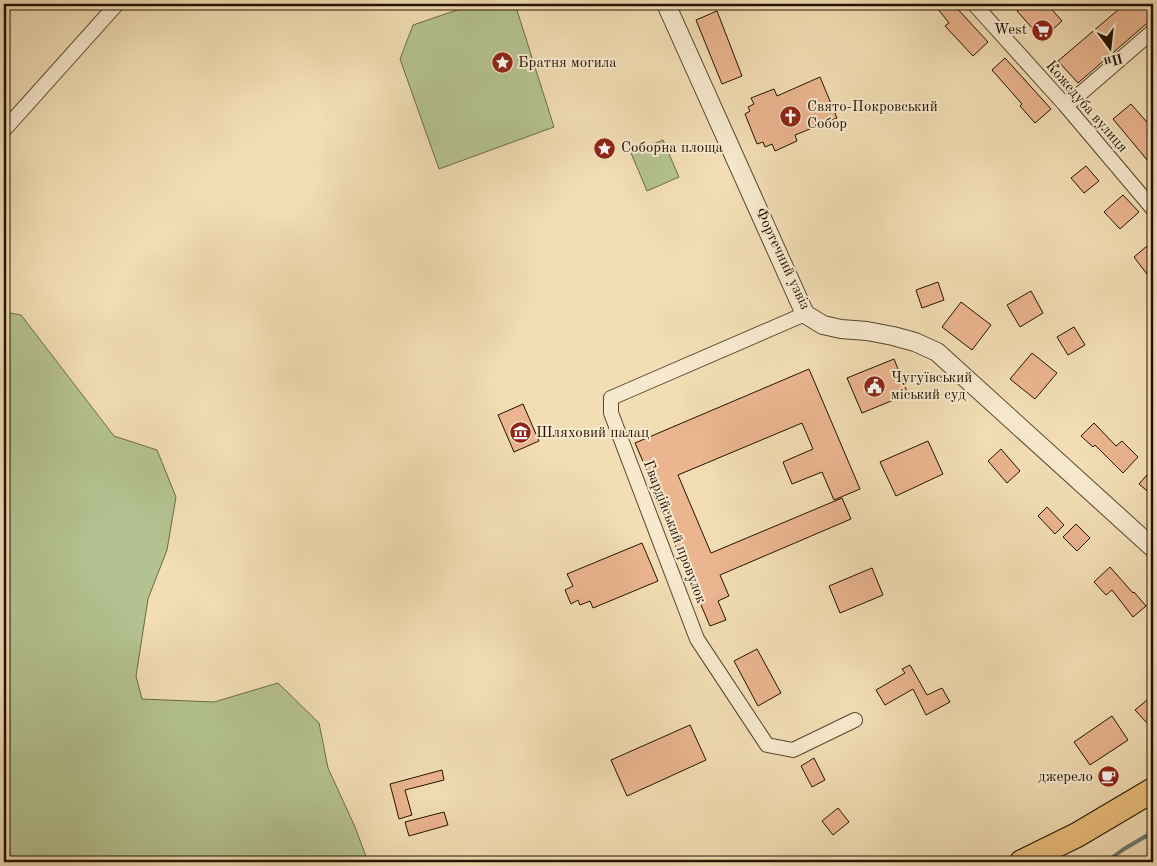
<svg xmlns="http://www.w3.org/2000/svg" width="1157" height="866" font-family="'Old Standard TT',serif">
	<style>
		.green { fill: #b4c291; stroke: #6c6a48 }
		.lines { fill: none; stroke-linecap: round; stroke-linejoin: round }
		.stream { stroke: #6e766e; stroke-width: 4 }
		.building { fill: #eab58f; stroke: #231200 }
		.minor-casing { stroke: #57452d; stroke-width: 16 }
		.tertiary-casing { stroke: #57452d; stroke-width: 20 }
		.trunk-casing { stroke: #231200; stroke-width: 26 }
		.minor { stroke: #f7e9ce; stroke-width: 14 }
		.tertiary { stroke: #f7e9ce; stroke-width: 18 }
		.trunk { stroke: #e9be7a; stroke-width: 24 }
		.labels { text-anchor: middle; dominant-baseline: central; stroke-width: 4; stroke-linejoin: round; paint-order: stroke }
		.poi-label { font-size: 15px; fill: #231200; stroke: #f7e9ce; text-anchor: start }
		.street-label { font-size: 15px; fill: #231200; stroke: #f7e9ce }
	</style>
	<rect width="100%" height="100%" fill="#f2ddb4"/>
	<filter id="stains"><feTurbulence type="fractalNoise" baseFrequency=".004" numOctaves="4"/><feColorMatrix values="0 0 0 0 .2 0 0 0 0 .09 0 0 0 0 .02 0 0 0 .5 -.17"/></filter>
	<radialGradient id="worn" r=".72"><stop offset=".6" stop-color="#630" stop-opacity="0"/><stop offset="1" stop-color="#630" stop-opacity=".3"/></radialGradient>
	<!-- green -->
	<g class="green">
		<polygon points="475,4 515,4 554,127 439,169 400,59 413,25"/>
		<polygon points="663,140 679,177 647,191 631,153"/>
		<polygon points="4,312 21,315 114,436 157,450 176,497 167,550 148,599 136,676 142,699 214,702 278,683 319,723 328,768 355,827 368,862 4,862"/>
	</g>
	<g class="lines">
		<!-- stream -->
		<polyline class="stream" points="1106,862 1124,849 1153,832"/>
	</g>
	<!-- building -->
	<g class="building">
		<polygon points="934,4 953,4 988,42 973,56 945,26 949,23"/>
		<polygon points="1025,4 1047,4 1062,21 1042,39 1017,11"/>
		<polygon points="1125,4 1153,4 1153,18 1078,83 1058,61"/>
		<polygon points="717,11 742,76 722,84 696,20"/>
		<polygon points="1005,58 1051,109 1035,123 1020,106 1022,104 992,70"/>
		<polygon points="820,77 837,118 795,135 797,141 775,151 772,144 765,147 763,142 757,144 745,114 750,111 748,107 754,104 751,98 774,89 777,96"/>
		<polygon points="1131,104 1153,129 1153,167 1113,119"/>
		<polygon points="1086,166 1099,181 1084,193 1071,178"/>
		<polygon points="1123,195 1139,212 1120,229 1104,212"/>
		<polygon points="1153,241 1153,282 1134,257"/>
		<polygon points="938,282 944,300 922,308 916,290"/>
		<polygon points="1031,291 1043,313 1020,327 1007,305"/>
		<polygon points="961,302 991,325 972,350 942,327"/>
		<polygon points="1074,327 1085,345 1068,355 1057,337"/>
		<polygon points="1032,353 1057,373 1035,399 1010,379"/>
		<polygon points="894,359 908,394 862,413 847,378"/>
		<polygon points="809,369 860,489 834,500 822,472 792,484 783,462 813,449 802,423 678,475 711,553 842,498 851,519 720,575 729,596 718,601 726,620 710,626 651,488 654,487 635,443"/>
		<polygon points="523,404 539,441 514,452 498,415"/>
		<polygon points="1094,423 1116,446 1122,441 1138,457 1123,473 1095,445 1093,447 1081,436"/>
		<polygon points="928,441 943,474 896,496 880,462"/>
		<polygon points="1001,449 1020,471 1007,483 988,461"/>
		<polygon points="1153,468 1153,496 1139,484"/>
		<polygon points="1047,507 1064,525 1055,534 1038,516"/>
		<polygon points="1076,524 1090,538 1077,551 1063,537"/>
		<polygon points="642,543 658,581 593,608 590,601 580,605 578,600 571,604 565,590 573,586 567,574"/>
		<polygon points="1110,567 1133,593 1134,592 1146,606 1133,617 1112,590 1106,595 1094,582"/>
		<polygon points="872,568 883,595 840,613 829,586"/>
		<polygon points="757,649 781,693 758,706 734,661"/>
		<polygon points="910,665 927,695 942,688 950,702 926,715 913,689 885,705 876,690 905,673 902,669"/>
		<polygon points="1147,700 1153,707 1153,718 1147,723 1135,710"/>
		<polygon points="1112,716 1128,740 1090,765 1074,742"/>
		<polygon points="690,725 706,760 627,796 611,760"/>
		<polygon points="814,758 825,780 812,787 801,766"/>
		<polygon points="442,770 444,780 405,790 412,815 399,819 390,784"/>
		<polygon points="838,808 849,822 833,835 822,821"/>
		<polygon points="444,812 448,825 409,836 405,822"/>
	</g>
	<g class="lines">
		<defs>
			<g id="minor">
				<polyline points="974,4 1066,106 1153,209"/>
				<polyline points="1066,106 1153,31"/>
				<polyline points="4,130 117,4"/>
				<polyline points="805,314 611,398 611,413 697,639 767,745 793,750 855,720"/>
			</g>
			<polyline id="tertiary" points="666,4 805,314 823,325 841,329 867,331 893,336 915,342 937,352 1153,548"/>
			<polyline id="trunk" points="1022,862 1077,835 1153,790"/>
		</defs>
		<!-- minor casing -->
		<use href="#minor" class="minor-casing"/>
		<!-- tertiary casing -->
		<use href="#tertiary" class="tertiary-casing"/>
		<!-- trunk casing -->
		<use href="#trunk" class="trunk-casing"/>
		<!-- minor -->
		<use href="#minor" class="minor"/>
		<!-- tertiary -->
		<use href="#tertiary" class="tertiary"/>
		<!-- trunk -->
		<use href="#trunk" class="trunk"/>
	</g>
	<!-- icons -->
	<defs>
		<symbol id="supermarket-disc" viewBox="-11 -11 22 22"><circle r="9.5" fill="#8f2418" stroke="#f7e9ce"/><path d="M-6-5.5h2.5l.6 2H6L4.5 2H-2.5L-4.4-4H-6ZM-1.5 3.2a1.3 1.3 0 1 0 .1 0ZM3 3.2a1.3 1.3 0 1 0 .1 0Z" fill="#fff"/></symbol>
		<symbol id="sight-disc" viewBox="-11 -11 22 22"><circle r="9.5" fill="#8f2418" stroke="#f7e9ce"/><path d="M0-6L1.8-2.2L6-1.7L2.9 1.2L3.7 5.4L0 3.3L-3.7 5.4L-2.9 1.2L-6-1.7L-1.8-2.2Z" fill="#fff"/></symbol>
		<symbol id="church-disc" viewBox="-11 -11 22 22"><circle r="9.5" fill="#8f2418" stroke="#f7e9ce"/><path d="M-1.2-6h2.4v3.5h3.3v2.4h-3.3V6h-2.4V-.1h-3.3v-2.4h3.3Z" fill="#fff"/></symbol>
		<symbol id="civic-disc" viewBox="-11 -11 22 22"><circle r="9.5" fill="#8f2418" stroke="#f7e9ce"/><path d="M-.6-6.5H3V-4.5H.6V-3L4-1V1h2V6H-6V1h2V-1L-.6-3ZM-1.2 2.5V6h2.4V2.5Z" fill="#fff"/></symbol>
		<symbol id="museum-disc" viewBox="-11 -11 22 22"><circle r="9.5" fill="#8f2418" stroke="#f7e9ce"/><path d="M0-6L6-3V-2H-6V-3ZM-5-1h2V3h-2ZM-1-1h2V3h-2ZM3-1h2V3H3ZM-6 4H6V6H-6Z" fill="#fff"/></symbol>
		<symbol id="cafe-disc" viewBox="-11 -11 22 22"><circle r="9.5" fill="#8f2418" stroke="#f7e9ce"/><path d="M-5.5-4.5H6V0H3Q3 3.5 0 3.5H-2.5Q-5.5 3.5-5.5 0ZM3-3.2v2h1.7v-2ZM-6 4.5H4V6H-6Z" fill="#fff"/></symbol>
	</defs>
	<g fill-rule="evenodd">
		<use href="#supermarket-disc" x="1030" y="18" width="25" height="25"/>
		<use href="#sight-disc" x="490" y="50" width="25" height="25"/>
		<use href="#church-disc" x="778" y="104" width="25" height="25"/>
		<use href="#sight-disc" x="592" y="136" width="25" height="25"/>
		<use href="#civic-disc" x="862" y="374" width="25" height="25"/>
		<use href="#museum-disc" x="508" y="420" width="25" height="25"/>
		<use href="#cafe-disc" x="1096" y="764" width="25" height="25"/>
	</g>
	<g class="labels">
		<!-- poi labels -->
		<g class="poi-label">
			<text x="1027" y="30" text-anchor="end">West</text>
			<text x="518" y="63">Братня могила</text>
			<text x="807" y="107">Свято-Покровський<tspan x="807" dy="17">Собор</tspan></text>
			<text x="621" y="148">Соборна площа</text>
			<text x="891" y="378">Чугуївський<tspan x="891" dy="17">міський суд</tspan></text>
			<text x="536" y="433">Шляховий палац</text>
			<text x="1093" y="777" text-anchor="end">джерело</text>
		</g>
		<!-- street labels -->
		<g class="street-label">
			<text transform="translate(1086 107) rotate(49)">Кожедуба вулиця</text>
			<text transform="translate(782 259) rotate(65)">Фортечний узвіз</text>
			<text transform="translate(674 532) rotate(69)">Гвардійський провулок</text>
		</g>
	</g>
	<!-- margin -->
	<rect width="1157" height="866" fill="none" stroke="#f2ddb4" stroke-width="20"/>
	<rect x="5" y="5" width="1147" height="856" fill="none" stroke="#231200" stroke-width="2.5"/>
	<rect x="10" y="10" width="1137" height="846" fill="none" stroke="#231200"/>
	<!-- north arrow -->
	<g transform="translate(1110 48) rotate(165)" stroke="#f7e9ce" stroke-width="4" paint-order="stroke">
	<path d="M0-4L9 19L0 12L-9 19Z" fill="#231200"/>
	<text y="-8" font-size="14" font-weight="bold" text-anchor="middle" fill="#231200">Пн</text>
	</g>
	<rect width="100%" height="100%" filter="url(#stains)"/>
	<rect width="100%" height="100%" fill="url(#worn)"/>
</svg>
